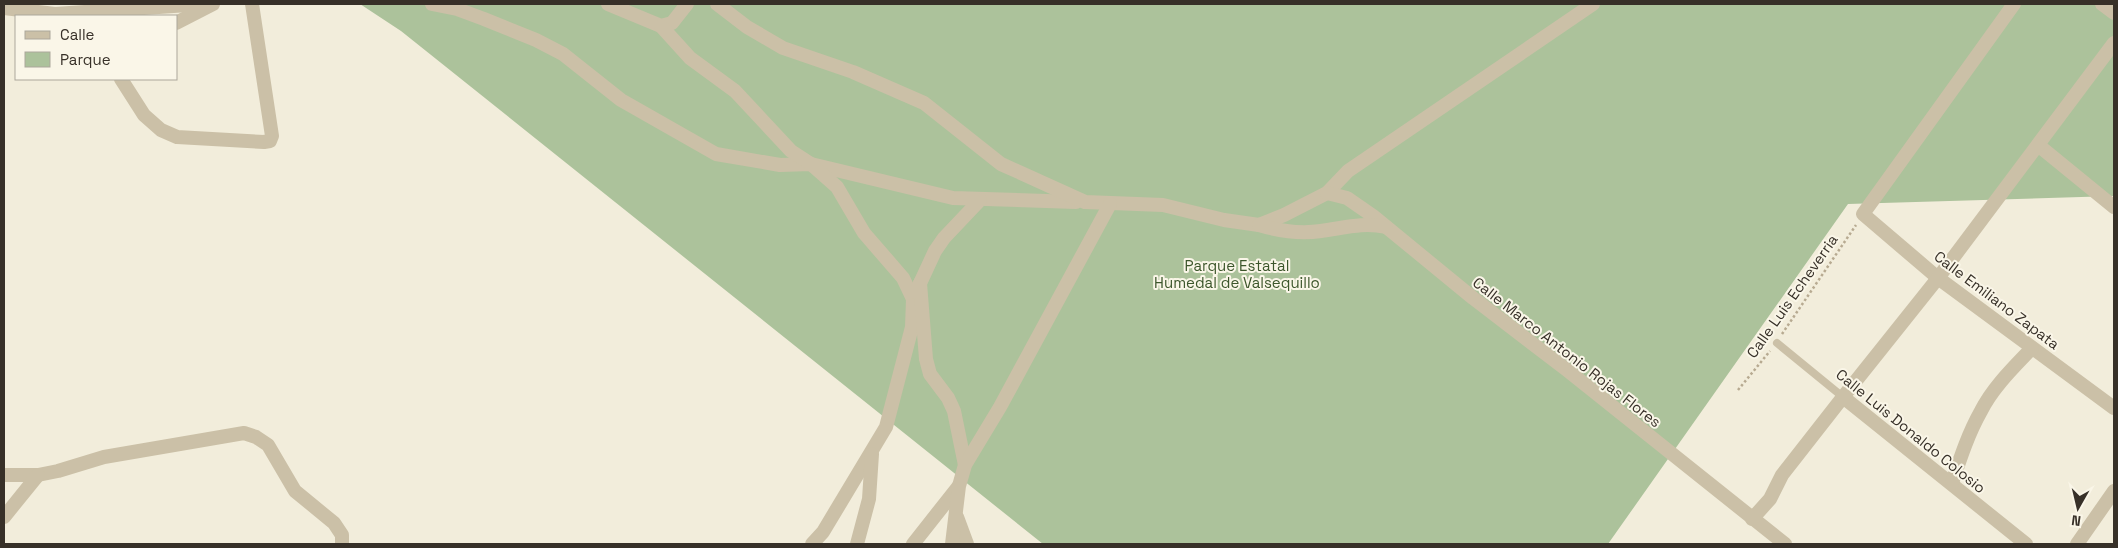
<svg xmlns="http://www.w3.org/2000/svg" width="2118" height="548" font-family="'Space Grotesk',sans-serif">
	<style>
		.green { fill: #acc29b }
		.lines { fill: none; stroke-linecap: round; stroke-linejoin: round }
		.path { stroke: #b7aa91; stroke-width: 2.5; stroke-dasharray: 2.5 2.5; stroke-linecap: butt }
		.service { stroke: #cbc0a7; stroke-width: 8 }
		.minor { stroke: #cbc0a7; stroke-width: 14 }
		.labels { text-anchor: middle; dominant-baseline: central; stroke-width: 4; stroke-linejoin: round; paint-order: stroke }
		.park-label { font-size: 15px; fill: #3c562b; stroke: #faf6e8 }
		.street-label { font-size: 15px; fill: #373028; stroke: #faf6e8 }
	</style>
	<rect width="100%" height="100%" fill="#f2eddb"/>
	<!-- green -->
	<polygon class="green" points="360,4 2114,4 2114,196 1848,204 1608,544 1043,544 401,31"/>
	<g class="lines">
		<!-- path -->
		<g class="path">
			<polyline points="1782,334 1856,225"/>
			<polyline points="1738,390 1770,351"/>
		</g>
		<!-- service -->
		<polyline class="service" points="1777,343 1843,397"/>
		<!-- minor -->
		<g class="minor">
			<polyline points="432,4 457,9 484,19 536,40 563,54 621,100 716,154 780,165 811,164 953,198 1076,202"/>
			<polyline points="608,4 661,26 672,23 687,4"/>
			<polyline points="717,4 747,27 783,48 853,72 924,103 1001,164 1085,202 1163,205 1224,220 1259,225 1284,215 1327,193 1348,171 1593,4"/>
			<polyline points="2014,4 1863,214 1938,278 2114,408"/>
			<polyline points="2102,4 2114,13"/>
			<polyline points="4,8 55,14 203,4"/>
			<polyline points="176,23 213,4"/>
			<polyline points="661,26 690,58 735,91 791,151 811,164 837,187 864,233 903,278 913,299 912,327 886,427 823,532 812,544"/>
			<polyline points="121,79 144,115 161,130 177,137 264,142 270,141 272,136 252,4"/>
			<polyline points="2038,145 2114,207"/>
			<polyline points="1327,193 1347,198 1373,216 1473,298 1567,370 1785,544"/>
			<path d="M1259,225C1279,231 1300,234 1321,231C1344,228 1363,222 1386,227"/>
			<polyline points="920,283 926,359 930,374 948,398 954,411 965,465"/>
			<polyline points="916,292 935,251 944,238 980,200"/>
			<polyline points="1843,397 2026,544"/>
			<polyline points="4,475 38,475 58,471 104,457 244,433 256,437 268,445 295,491 334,523 342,535 342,544"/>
			<path d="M1952,483C1960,459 1968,434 1981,411C1993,387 2014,367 2032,348"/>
			<polyline points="4,517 38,475"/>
			<polyline points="957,517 967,544"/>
			<polyline points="1752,519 1770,499 1782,475 1843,397 1938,278 2114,43"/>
			<polyline points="857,544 869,499 872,454"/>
			<polyline points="913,544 958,487"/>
			<polyline points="952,544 959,486 965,465 1000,407 1110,204"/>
			<polyline points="2077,544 2114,491"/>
		</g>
	</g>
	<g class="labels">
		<!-- park labels -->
		<g class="park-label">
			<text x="1237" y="265">Parque Estatal<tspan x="1237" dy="17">Humedal de Valsequillo</tspan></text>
		</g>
		<!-- street labels -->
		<g class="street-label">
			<text transform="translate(1792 296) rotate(-55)">Calle Luis Echeverria</text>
			<text transform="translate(1997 300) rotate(37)">Calle Emiliano Zapata</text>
			<text transform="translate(1567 352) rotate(38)">Calle Marco Antonio Rojas Flores</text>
			<text transform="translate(1911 431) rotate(39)">Calle Luis Donaldo Colosio</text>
		</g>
	</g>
	<!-- border -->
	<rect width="2118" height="548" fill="none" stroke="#373028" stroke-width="10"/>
	<!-- legend -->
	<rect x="15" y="15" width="162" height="65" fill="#faf6e8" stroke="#aca79b"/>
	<rect x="25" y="31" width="25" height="8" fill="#cbc0a7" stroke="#aca79b"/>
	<text x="60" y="40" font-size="15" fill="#373028">Calle</text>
	<rect x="25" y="52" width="25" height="15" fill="#acc29b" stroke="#aca79b"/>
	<text x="60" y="65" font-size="15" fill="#373028">Parque</text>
	<!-- north arrow -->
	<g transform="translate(2078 508) rotate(188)" stroke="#faf6e8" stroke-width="4" paint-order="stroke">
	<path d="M0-4L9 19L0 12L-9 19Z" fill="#373028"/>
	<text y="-8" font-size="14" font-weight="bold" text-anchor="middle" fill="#373028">N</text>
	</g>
</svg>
